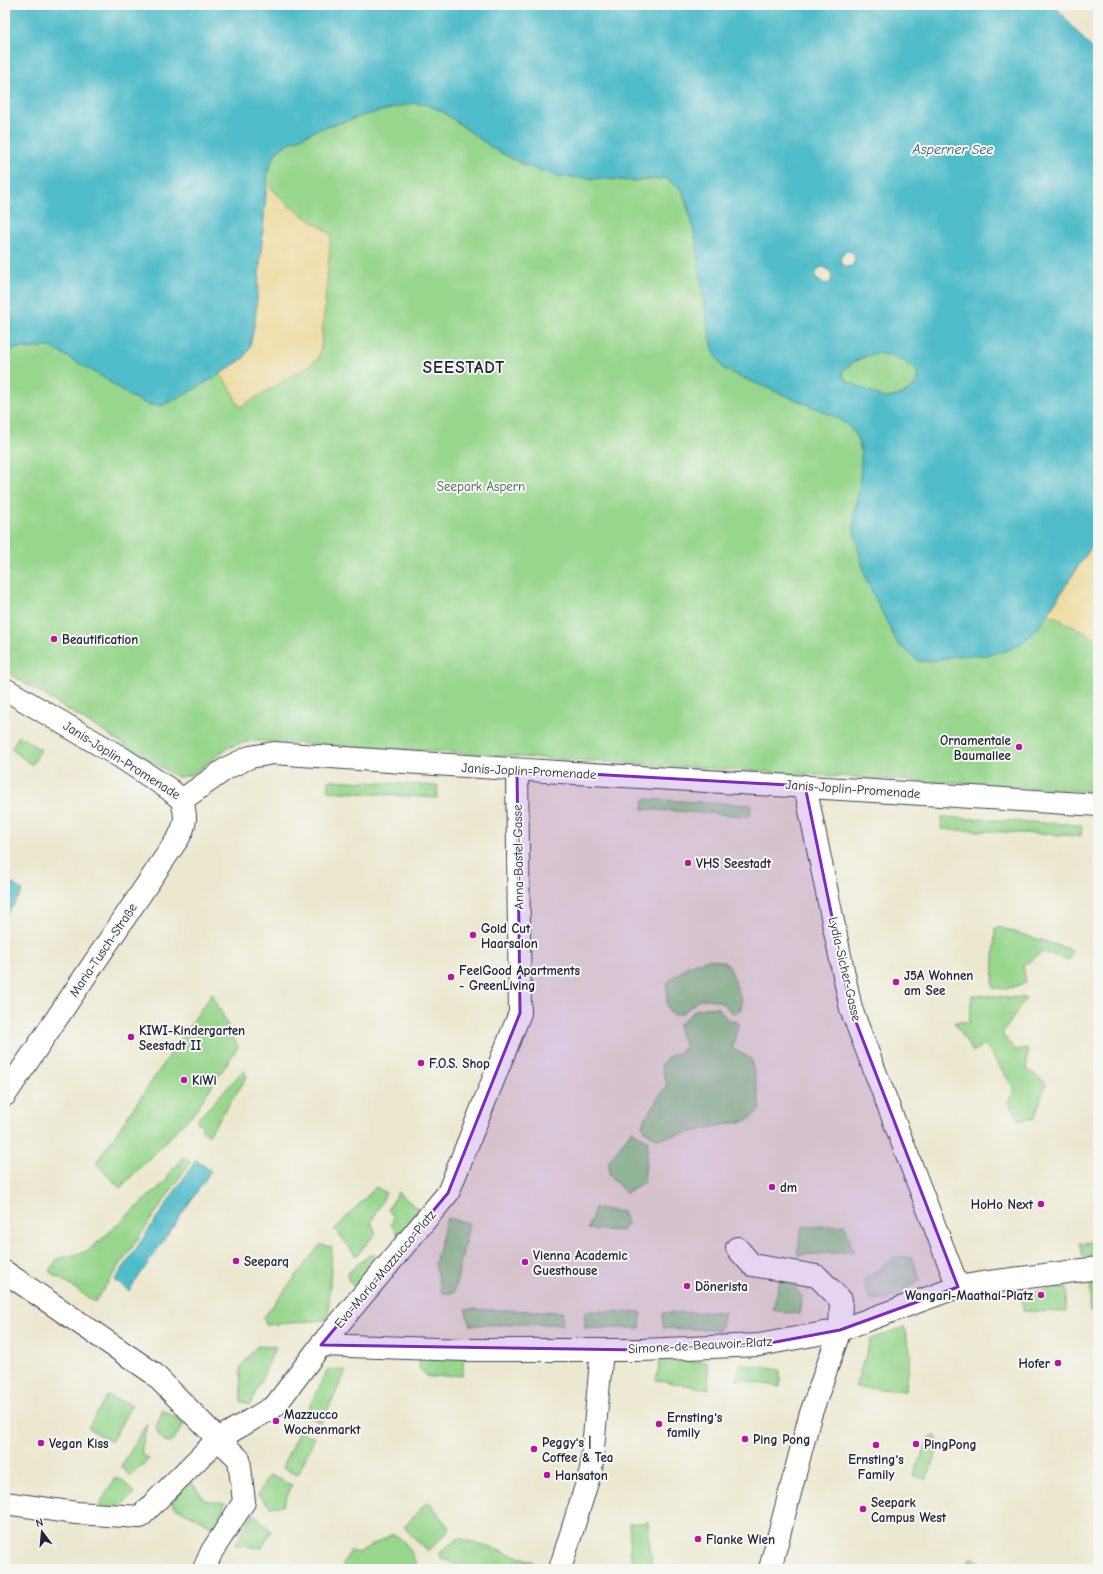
<svg xmlns="http://www.w3.org/2000/svg" width="1103" height="1574" font-family="'Comic Neue',sans-serif">
	<style>
		.green { fill: #97d68c; stroke: #5c7c64 }
		.sand { fill: #eeda9e; stroke: #887e6c }
		.water { fill: #4fbcc9; stroke: #386f82; fill-rule: evenodd }
		.lines { fill: none; stroke-linecap: round; stroke-linejoin: round }
		.minor-casing { stroke: #404051; stroke-width: 24 }
		.minor { stroke: #fff; stroke-width: 22 }
		.marked { fill: #7b2cbf; fill-opacity: 0.2; stroke: #7b2cbf; stroke-width: 3; stroke-linejoin: round }
		.poi-dot { fill: #b5179e; stroke: #f6f6f2; stroke-width: 1.5 }
		.labels { text-anchor: middle; dominant-baseline: central; stroke-width: 4; stroke-linejoin: round; paint-order: stroke }
		.park-label { font-size: 13px; fill: #455853; stroke: #f6f6f2 }
		.poi-label { font-size: 13px; font-weight: bold; fill: #22223b; stroke: #f6f6f2; text-anchor: start }
		.street-label { font-size: 13px; fill: #22223b; stroke: #f6f6f2 }
		.water-label { font-size: 14px; font-style: italic; fill: #32586d; stroke: #f6f6f2 }
		.district-label { font-size: 17px; font-weight: bold; letter-spacing: 1px; fill: #22223b; stroke: #f6f6f2 }
	</style>
	<rect width="100%" height="100%" fill="#f6f6f2"/>
	<filter id="ink" filterUnits="userSpaceOnUse"><feTurbulence type="fractalNoise" baseFrequency=".025" numOctaves="2"/><feDisplacementMap in="SourceGraphic" scale="8" xChannelSelector="R" yChannelSelector="G"/><feConvolveMatrix kernelMatrix="1 2 1 2 8 2 1 2 1" color-interpolation-filters="sRGB"/></filter>
	<filter id="wash" filterUnits="userSpaceOnUse"><feTurbulence type="fractalNoise" baseFrequency=".012" numOctaves="4" result="noise"/><feDisplacementMap in="SourceGraphic" scale="16" xChannelSelector="R" yChannelSelector="G"/><feGaussianBlur stdDeviation="0.9" result="paint"/><feColorMatrix in="noise" values="0 0 0 0 0 0 0 0 0 0 0 0 0 0 0 0 0 1.4 0 .05"/><feComposite in="paint" operator="in"/></filter>
	<g filter="url(#wash)">
		<rect width="100%" height="100%" fill="#ece8d0"/>
		<!-- green -->
		<g class="green">
			<path d="M413,103L428,105L443,112L494,149L522,164L641,181L665,178L682,190L692,222L817,409C830,414 845,420 854,432C857,437 859,445 861,450L1039,624L1098,536V792L261,741C249,741 239,743 228,748C211,758 198,777 177,777L5,671V349L37,348L40,338L148,405H163L184,395L220,374L260,258L268,170L276,152L287,144L317,130L365,115Z"/>
			<path d="M880,353L937,370C921,382 904,398 883,398L847,381L842,372C851,361 866,355 880,353Z"/>
			<polygon points="19,736 41,750 32,765 11,749"/>
			<polygon points="329,780 438,786 437,798 328,791"/>
			<polygon points="644,799 751,805 750,816 643,809"/>
			<polygon points="942,817 1082,825 1081,836 941,829"/>
			<polygon points="995,928 1002,928 1072,950 1069,960 1042,952 1023,966 1026,983 1006,989 993,988"/>
			<path d="M709,959L721,961L729,965L742,1002L741,1009L735,1013C729,1012 728,1007 722,1003C715,999 708,999 700,999L681,1014L672,1015L667,1006V983L689,965Z"/>
			<polygon points="212,993 238,1047 193,1114 120,1188 96,1163"/>
			<polygon points="972,995 1026,998 1002,1034 1015,1050 1027,1048 1027,1069 1046,1083 1035,1118 1020,1120 1008,1102 1015,1090 985,1044 973,1052 954,1022 969,1022"/>
			<path d="M717,1007L727,1019L739,1023L732,1048L751,1059L761,1109L748,1120L657,1139L645,1131L642,1124L667,1084L661,1065C667,1055 677,1056 686,1046L680,1035L678,1025L697,1009Z"/>
			<polygon points="244,1070 247,1077 208,1136 201,1128 203,1126 196,1121"/>
			<polygon points="632,1130 648,1141 644,1182 626,1193 609,1175 609,1161"/>
			<polygon points="183,1157 190,1162 95,1302 49,1271 57,1259 88,1251 166,1181 172,1167 175,1168"/>
			<polygon points="376,1187 386,1193 371,1222 376,1233 356,1256 335,1229"/>
			<polygon points="398,1192 421,1212 411,1239 398,1234 391,1225 394,1217 388,1210"/>
			<polygon points="595,1208 623,1212 627,1223 622,1231 588,1229"/>
			<polygon points="447,1218 469,1223 454,1293 442,1293 435,1264"/>
			<polygon points="845,1225 853,1252 797,1255 802,1227"/>
			<polygon points="1098,1240 1098,1255 1083,1257 1079,1243"/>
			<polygon points="320,1245 332,1247 328,1320 266,1325 264,1317"/>
			<polygon points="370,1255 378,1256 387,1266 359,1292 349,1281 347,1273"/>
			<polygon points="895,1257 912,1257 920,1280 886,1301 870,1299 863,1281"/>
			<polygon points="1091,1274 1098,1276 1098,1311 1090,1311"/>
			<polygon points="790,1280 802,1297 799,1314 773,1310 780,1281"/>
			<polygon points="1067,1287 1066,1312 1023,1311 1022,1293"/>
			<polygon points="465,1309 562,1312 563,1324 470,1325"/>
			<polygon points="585,1311 641,1312 640,1328 585,1328"/>
			<polygon points="724,1312 720,1330 663,1328 663,1313"/>
			<polygon points="904,1327 911,1355 905,1391 855,1387 871,1339"/>
			<polygon points="257,1346 276,1347 250,1405 241,1401 240,1368"/>
			<polygon points="420,1353 464,1356 462,1375 428,1377 419,1368"/>
			<polygon points="660,1361 707,1362 709,1389 656,1380"/>
			<polygon points="740,1364 780,1370 780,1387 737,1379"/>
			<polygon points="328,1369 346,1371 321,1423 305,1415"/>
			<polygon points="107,1396 132,1405 111,1442 88,1428"/>
			<path d="M163,1410L185,1423L171,1443C161,1441 159,1437 156,1427Z"/>
			<polygon points="147,1423 141,1453 149,1459 130,1476 121,1467"/>
			<polygon points="299,1431 315,1438 298,1474 282,1467"/>
			<polygon points="936,1436 939,1446 926,1480 913,1476 930,1437"/>
			<polygon points="269,1475 292,1485 283,1506 270,1507 258,1495"/>
			<polygon points="188,1477 205,1500 225,1503 214,1527 173,1506 172,1492"/>
			<polygon points="115,1478 122,1480 134,1493 116,1510 99,1506"/>
			<polygon points="427,1503 430,1503 449,1528 449,1531 429,1551 424,1548 405,1528 405,1526 424,1505"/>
			<polygon points="253,1512 271,1531 262,1548 235,1545"/>
			<polygon points="648,1522 652,1569 632,1569 629,1524"/>
			<path d="M393,1534C407,1540 414,1555 417,1569H341L350,1551L357,1553Z"/>
			<path d="M459,1538L532,1561L535,1563C527,1570 478,1572 467,1568C458,1566 449,1561 441,1558L439,1556L440,1552Z"/>
			<polygon points="971,1557 989,1567 990,1569 963,1569"/>
		</g>
		<!-- sand -->
		<g class="sand">
			<polygon points="267,184 289,206 331,234 321,348 318,358 310,365 240,407 235,399 233,392 220,374 244,358 255,321"/>
			<polygon points="1098,536 1098,640 1048,613"/>
		</g>
		<!-- water -->
		<g class="water">
			<path d="M5,5H1054L1098,56V536L1048,613L1036,631L1021,643L1006,651L985,655L956,656L933,661H918L897,643L866,579L854,531V512L859,489L861,464V450L855,433L844,423L832,415L738,376L723,368L714,352L708,328L704,304L695,236L688,207L682,190L665,178L636,181L555,176L522,164L494,149L443,112L428,105L413,103L365,115L317,130L287,144L276,152L268,170L255,321L250,347L244,358L220,374L184,395L163,405H148L128,395L101,376L50,347L5,349ZM846,251L853,252L855,260L852,266L847,267L841,264C840,258 841,255 846,251ZM822,267L826,268L832,275L831,282L826,284L817,280L815,275L818,269ZM880,353L903,361L917,371C920,390 900,398 884,398L847,381L843,377L842,372C851,361 866,355 880,353Z"/>
			<polygon points="5,879 23,891 5,917"/>
			<polygon points="196,1160 211,1171 129,1291 115,1280"/>
		</g>
	</g>
	<g filter="url(#ink)">
		<g class="lines">
			<defs>
				<g id="minor">
					<polyline points="5,689 122,758 169,789 182,800"/>
					<polyline points="805,786 851,1009 958,1287"/>
					<path d="M182,800L227,768L250,757L274,753C548,773 823,787 1098,805"/>
					<path d="M5,1095L179,837C187,822 186,816 182,800"/>
					<polyline points="737,1248 752,1265 817,1276 841,1300 840,1330 810,1416 770,1569"/>
					<polyline points="5,1272 153,1373 218,1439 239,1459 244,1502 212,1551 204,1569"/>
					<polyline points="321,1345 448,1193 520,1013 517,770"/>
					<polyline points="5,1503 76,1513 140,1517 218,1439 275,1406 321,1345 465,1350 641,1350 759,1345 840,1330 958,1287 982,1283 1098,1268"/>
					<polyline points="560,1569 591,1470 602,1350"/>
				</g>
			</defs>
			<!-- minor casing -->
			<use href="#minor" class="minor-casing"/>
			<!-- minor -->
			<use href="#minor" class="minor"/>
		</g>
	</g>
	<!-- marked area -->
	<path class="marked" d="M517,770L805,786L851,1009L958,1287L840,1330L759,1345L641,1350L321,1345L448,1193L520,1013Z"/>
	<!-- markers -->
	<g class="poi-dot">
		<circle cx="54" cy="639" r="4"/>
		<circle cx="1019" cy="747" r="4"/>
		<circle cx="688" cy="863" r="4"/>
		<circle cx="473" cy="935" r="4"/>
		<circle cx="451" cy="977" r="4"/>
		<circle cx="896" cy="982" r="4"/>
		<circle cx="131" cy="1037" r="4"/>
		<circle cx="421" cy="1063" r="4"/>
		<circle cx="184" cy="1080" r="4"/>
		<circle cx="772" cy="1187" r="4"/>
		<circle cx="1041" cy="1204" r="4"/>
		<circle cx="236" cy="1261" r="4"/>
		<circle cx="525" cy="1262" r="4"/>
		<circle cx="687" cy="1286" r="4"/>
		<circle cx="1041" cy="1295" r="4"/>
		<circle cx="1058" cy="1363" r="4"/>
		<circle cx="276" cy="1421" r="4"/>
		<circle cx="659" cy="1424" r="4"/>
		<circle cx="745" cy="1439" r="4"/>
		<circle cx="41" cy="1443" r="4"/>
		<circle cx="916" cy="1444" r="4"/>
		<circle cx="876" cy="1445" r="4"/>
		<circle cx="534" cy="1449" r="4"/>
		<circle cx="547" cy="1475" r="4"/>
		<circle cx="863" cy="1509" r="4"/>
		<circle cx="698" cy="1539" r="4"/>
	</g>
	<g class="labels">
		<!-- park labels -->
		<g class="park-label">
			<text x="481" y="486">Seepark Aspern</text>
		</g>
		<!-- poi labels -->
		<g class="poi-label">
			<text x="62" y="639">Beautification</text>
			<text x="1011" y="740" text-anchor="end">Ornamentale<tspan x="1011" dy="15">Baumallee</tspan></text>
			<text x="696" y="863">VHS Seestadt</text>
			<text x="481" y="928">Gold Cut<tspan x="481" dy="15">Haarsalon</tspan></text>
			<text x="459" y="970">FeelGood Apartments<tspan x="459" dy="15">- GreenLiving</tspan></text>
			<text x="904" y="975">J5A Wohnen<tspan x="904" dy="15">am See</tspan></text>
			<text x="139" y="1030">KIWI-Kindergarten<tspan x="139" dy="15">Seestadt II</tspan></text>
			<text x="429" y="1063">F.O.S. Shop</text>
			<text x="192" y="1080">KiWi</text>
			<text x="780" y="1187">dm</text>
			<text x="1033" y="1204" text-anchor="end">HoHo Next</text>
			<text x="533" y="1255">Vienna Academic<tspan x="533" dy="15">Guesthouse</tspan></text>
			<text x="244" y="1261">Seeparq</text>
			<text x="695" y="1286">Dönerista</text>
			<text x="1033" y="1295" text-anchor="end">Wangari-Maathai-Platz</text>
			<text x="1050" y="1363" text-anchor="end">Hofer</text>
			<text x="284" y="1414">Mazzucco<tspan x="284" dy="15">Wochenmarkt</tspan></text>
			<text x="667" y="1417">Ernsting's<tspan x="667" dy="15">family</tspan></text>
			<text x="753" y="1439">Ping Pong</text>
			<text x="542" y="1442">Peggy's |<tspan x="542" dy="15">Coffee &amp; Tea</tspan></text>
			<text x="49" y="1443">Vegan Kiss</text>
			<text x="924" y="1444">PingPong</text>
			<text x="876" y="1459" text-anchor="middle">Ernsting's<tspan x="876" dy="15">Family</tspan></text>
			<text x="555" y="1475">Hansaton</text>
			<text x="871" y="1502">Seepark<tspan x="871" dy="15">Campus West</tspan></text>
			<text x="706" y="1539">Flanke Wien</text>
		</g>
		<!-- street labels -->
		<g class="street-label">
			<text transform="translate(122 760) rotate(32)">Janis-Joplin-Promenade</text>
			<text transform="translate(529 771) rotate(3)">Janis-Joplin-Promenade</text>
			<text transform="translate(853 789) rotate(4)">Janis-Joplin-Promenade</text>
			<text transform="translate(518 857) rotate(-91)">Anna-Bastel-Gasse</text>
			<text transform="translate(103 950) rotate(-56)">Maria-Tusch-Straße</text>
			<text transform="translate(845 969) rotate(77)">Lydia-Sicher-Gasse</text>
			<text transform="translate(385 1269) rotate(-50)">Eva-Maria-Mazzucco-Platz</text>
			<text transform="translate(700 1345) rotate(-3)">Simone-de-Beauvoir-Platz</text>
		</g>
		<!-- water labels -->
		<g class="water-label">
			<text x="953" y="149">Asperner See</text>
		</g>
		<!-- district labels -->
		<g class="district-label">
			<text x="464" y="367">SEESTADT</text>
		</g>
	</g>
	<!-- margin -->
	<rect width="1103" height="1574" fill="none" stroke="#f6f6f2" stroke-width="20"/>
	<!-- north arrow -->
	<g transform="translate(42 1532) rotate(344)" stroke="#f6f6f2" stroke-width="3" paint-order="stroke">
	<path d="M0-3L7 15L0 10L-7 15Z" fill="#22223b"/>
	<text y="-6" font-size="11" font-weight="bold" text-anchor="middle" fill="#22223b">N</text>
	</g>
</svg>
